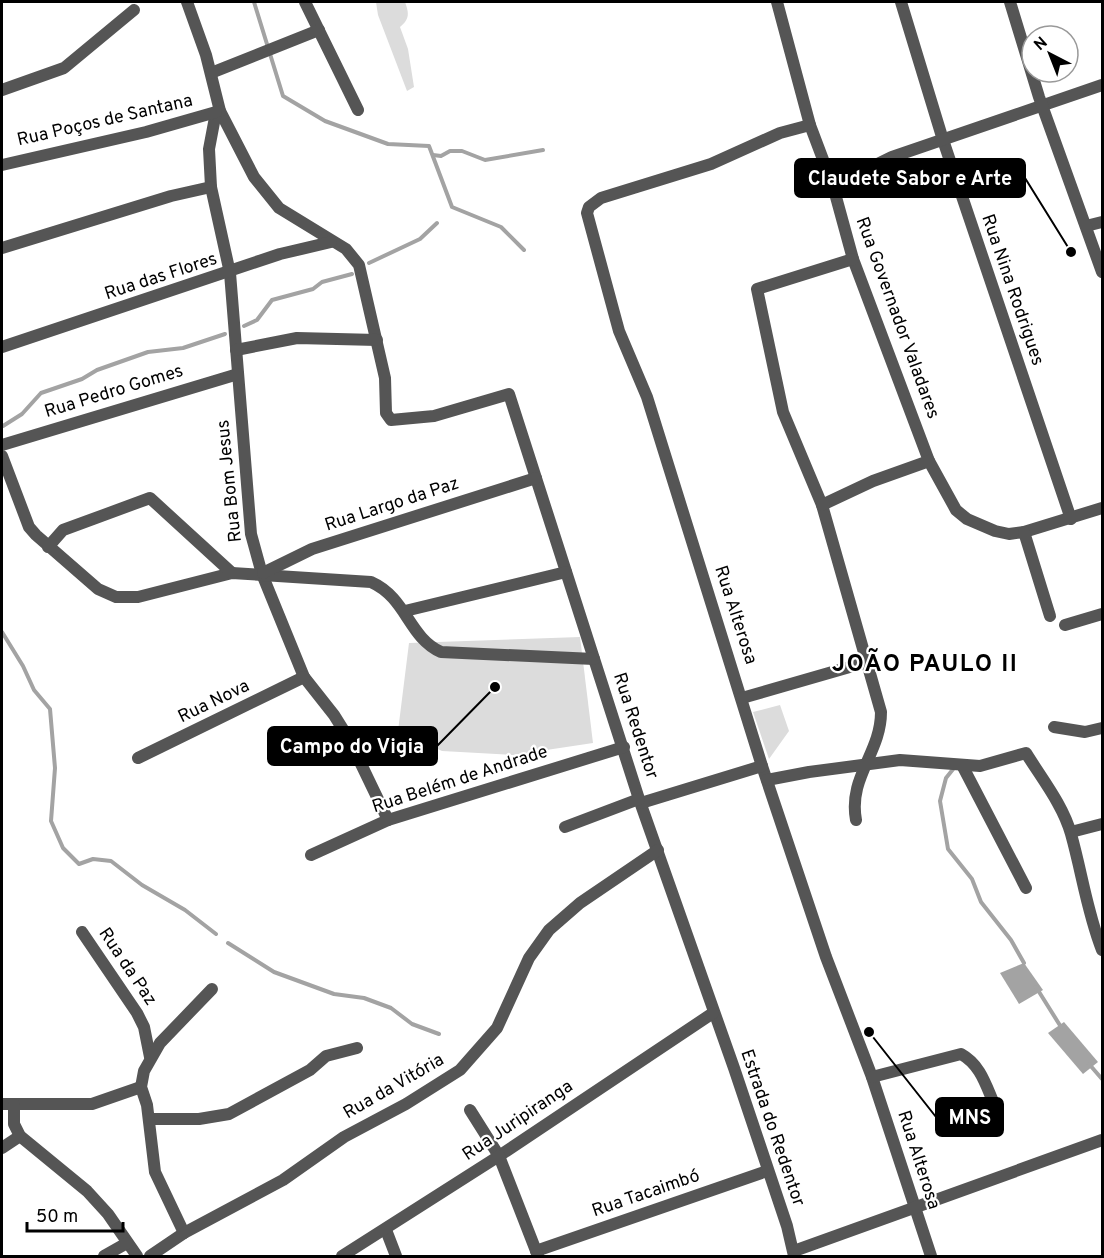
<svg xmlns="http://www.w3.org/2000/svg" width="1104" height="1258" font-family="Overpass,sans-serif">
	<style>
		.green { fill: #dcdcdc }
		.water { fill: #a3a3a3 }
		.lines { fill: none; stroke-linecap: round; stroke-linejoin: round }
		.stream { stroke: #a3a3a3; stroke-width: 4 }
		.minor { stroke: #555; stroke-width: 12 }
		.tertiary { stroke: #555; stroke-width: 12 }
		.labels { text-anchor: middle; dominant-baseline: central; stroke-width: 4.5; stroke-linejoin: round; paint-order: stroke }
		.street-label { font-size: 18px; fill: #000; stroke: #fff }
		.district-label { font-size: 24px; font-weight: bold; letter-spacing: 1.5px; fill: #000; stroke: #fff }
		.leader { fill: none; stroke: #000; stroke-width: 2 }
		.callout-dot { fill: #000; stroke: #fff; stroke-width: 2 }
		.callout { fill: #000; stroke: #000; stroke-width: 2 }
		.callout-label { font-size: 20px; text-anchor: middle; font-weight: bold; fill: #fff }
	</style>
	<rect width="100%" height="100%" fill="#fff"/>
	<!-- green -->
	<g class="green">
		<path d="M376,2H405C409,13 410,19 400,27L408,49L414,87L407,91L378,15Z"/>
		<polygon points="580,637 593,743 513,755 442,751 398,731 409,643"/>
		<polygon points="780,705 789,731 769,759 753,712"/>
	</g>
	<!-- water -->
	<g class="water">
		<polygon points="1024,963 1043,990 1019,1004 1000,973"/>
		<polygon points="1064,1022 1098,1062 1083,1074 1048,1033"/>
	</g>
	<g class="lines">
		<!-- stream -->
		<g class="stream">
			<polyline points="254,2 283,96 325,121 388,144 429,146 452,207 501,227 524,250"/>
			<polyline points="433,155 441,156 450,151 462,151 485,160 543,150"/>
			<polyline points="369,263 420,239 437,223"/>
			<polyline points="244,326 257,320 272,300 313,289 322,282 352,274"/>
			<polyline points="3,426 22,414 41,393 82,379 97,370 148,352 183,348 225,334"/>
			<polyline points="2,632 23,666 34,690 50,709 55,768 51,821 63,848 79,864 93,859 111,861 142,885 185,910 216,934"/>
			<polyline points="954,768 946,778 940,801 948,849 972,879 981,902 1011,940 1024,963"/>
			<polyline points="228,943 274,972 334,994 364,998 391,1008 412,1024 439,1034"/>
			<polyline points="1036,987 1061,1027"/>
			<polyline points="1089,1064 1102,1079"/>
		</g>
		<!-- minor -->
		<g class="minor">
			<polyline points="187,2 206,55 220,111 254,177 279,208 346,249 359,265 385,378 386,413 391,420 434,416 509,394 639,799 734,1068 787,1226 794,1256"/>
			<polyline points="305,2 358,110"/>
			<polyline points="777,2 810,125 833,186 853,259 929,461"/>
			<polyline points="901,2 943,140 1071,519"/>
			<polyline points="211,73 319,30"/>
			<polyline points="2,90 64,68 134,10"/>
			<polyline points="220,111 216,112 209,149 211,187 230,273 251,534 262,574 304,677 334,715 349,739 388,820"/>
			<polyline points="810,125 780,133 711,164 601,198 589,207 587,213 619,331 647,397 762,766 826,957 872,1077 931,1256"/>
			<polyline points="2,165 146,132 216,112"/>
			<polyline points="833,186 892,157 1102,85"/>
			<polyline points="1086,226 1102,222"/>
			<polyline points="2,248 171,196 211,187"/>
			<path d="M853,259L757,289L783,412L822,505L881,712C881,753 848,777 856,820"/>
			<polyline points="2,347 280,254 331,242"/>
			<polyline points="236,350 297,338 377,340"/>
			<polyline points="2,445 238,374"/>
			<path d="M2,456L29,527L36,535L98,589L116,597H138L232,573L371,582C407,598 408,637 441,652L594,659"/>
			<polyline points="822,505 873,481 929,461 956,510 967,519 995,531 1009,534 1024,532 1102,508"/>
			<polyline points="1024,532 1050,616"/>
			<polyline points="48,547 63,530 150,498 232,573"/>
			<polyline points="263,573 312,549 536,478"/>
			<polyline points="405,611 566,572"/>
			<polyline points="1065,625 1102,614"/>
			<polyline points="742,698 867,662"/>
			<polyline points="1054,727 1085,732 1102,728"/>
			<polyline points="138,758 304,677"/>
			<polyline points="962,765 1026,888"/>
			<path d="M767,780L809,772L900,760L980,766L1026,753C1042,779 1063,805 1071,834C1082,873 1087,912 1102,950"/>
			<polyline points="641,803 762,766"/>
			<polyline points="565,827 639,799"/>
			<polyline points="1071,832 1102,824"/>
			<polyline points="311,855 388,820 624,747"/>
			<polyline points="82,932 137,1013 144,1027 150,1057"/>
			<path d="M872,1077L961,1054C981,1065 986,1086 995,1106"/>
			<polyline points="2,1104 92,1104 141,1087"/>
			<polyline points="14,1105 14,1124 20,1136 87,1191 108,1214 137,1256"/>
			<polyline points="470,1110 499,1156 713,1013"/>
			<polyline points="149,1119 199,1119 229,1114 310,1070 326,1056 357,1048"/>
			<polyline points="2,1148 20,1136"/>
			<polyline points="386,1230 396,1256"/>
			<polyline points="184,1233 155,1172 147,1105 141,1087 144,1071 160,1043 212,989"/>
			<polyline points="536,1251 767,1171"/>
			<polyline points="794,1251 1102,1140"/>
			<polyline points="104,1256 127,1243"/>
			<polyline points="150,1256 184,1233 283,1180 344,1137 406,1104 460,1070 497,1028 529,958 549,930 580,903 658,850"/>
		</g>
		<!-- tertiary -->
		<g class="tertiary">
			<polyline points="1010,2 1039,97 1102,272"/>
			<polyline points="342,1256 499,1156 538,1256"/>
		</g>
	</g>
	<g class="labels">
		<!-- street labels -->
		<g class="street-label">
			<text transform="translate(105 121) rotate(-13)">Rua Poços de Santana</text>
			<text transform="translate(161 277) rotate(-18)">Rua das Flores</text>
			<text transform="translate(1012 290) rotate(71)">Rua Nina Rodrigues</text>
			<text transform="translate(897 318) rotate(70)">Rua Governador Valadares</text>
			<text transform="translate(114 392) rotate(-17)">Rua Pedro Gomes</text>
			<text transform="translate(230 481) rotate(-96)">Rua Bom Jesus</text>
			<text transform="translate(392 505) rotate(-18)">Rua Largo da Paz</text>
			<text transform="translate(735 615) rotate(72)">Rua Alterosa</text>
			<text transform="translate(214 702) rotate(-26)">Rua Nova</text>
			<text transform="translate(635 726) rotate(72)">Rua Redentor</text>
			<text transform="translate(460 780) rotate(-18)">Rua Belém de Andrade</text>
			<text transform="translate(127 967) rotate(56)">Rua da Paz</text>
			<text transform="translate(394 1087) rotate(-30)">Rua da Vitória</text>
			<text transform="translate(518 1121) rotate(-34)">Rua Juripiranga</text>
			<text transform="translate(772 1128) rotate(71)">Estrada do Redentor</text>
			<text transform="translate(918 1160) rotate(72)">Rua Alterosa</text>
			<text transform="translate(646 1194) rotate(-19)">Rua Tacaimbó</text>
		</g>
		<!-- district labels -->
		<g class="district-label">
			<text x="925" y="665">JOÃO PAULO II</text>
		</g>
	</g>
	<!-- callouts -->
	<path class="leader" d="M1071 252L1025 178M495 687L437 746M869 1032L936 1117"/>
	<g class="callout-dot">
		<circle cx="1071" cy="252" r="6"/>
		<circle cx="495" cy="687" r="6"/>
		<circle cx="869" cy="1032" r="6"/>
	</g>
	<g class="callout">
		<rect x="795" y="159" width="230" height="38" rx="6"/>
		<rect x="268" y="727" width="169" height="38" rx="6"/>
		<rect x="936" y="1098" width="67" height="38" rx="6"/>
	</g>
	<g class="callout-label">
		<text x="910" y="185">Claudete Sabor e Arte</text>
		<text x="352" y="753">Campo do Vigia</text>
		<text x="970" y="1124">MNS</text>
	</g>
	<!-- border -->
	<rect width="1104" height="1258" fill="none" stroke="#000000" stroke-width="6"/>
	<!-- north arrow -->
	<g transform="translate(1050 54) rotate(318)"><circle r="28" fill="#ffffff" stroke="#999999" stroke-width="1.5"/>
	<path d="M0-4.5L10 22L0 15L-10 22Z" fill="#000000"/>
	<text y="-9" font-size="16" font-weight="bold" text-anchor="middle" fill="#000000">N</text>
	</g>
	<!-- scale -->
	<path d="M27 1222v9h96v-9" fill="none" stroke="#000000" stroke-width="3"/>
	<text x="36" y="1222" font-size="18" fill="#000000" stroke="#ffffff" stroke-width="4.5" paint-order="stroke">50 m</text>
</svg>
